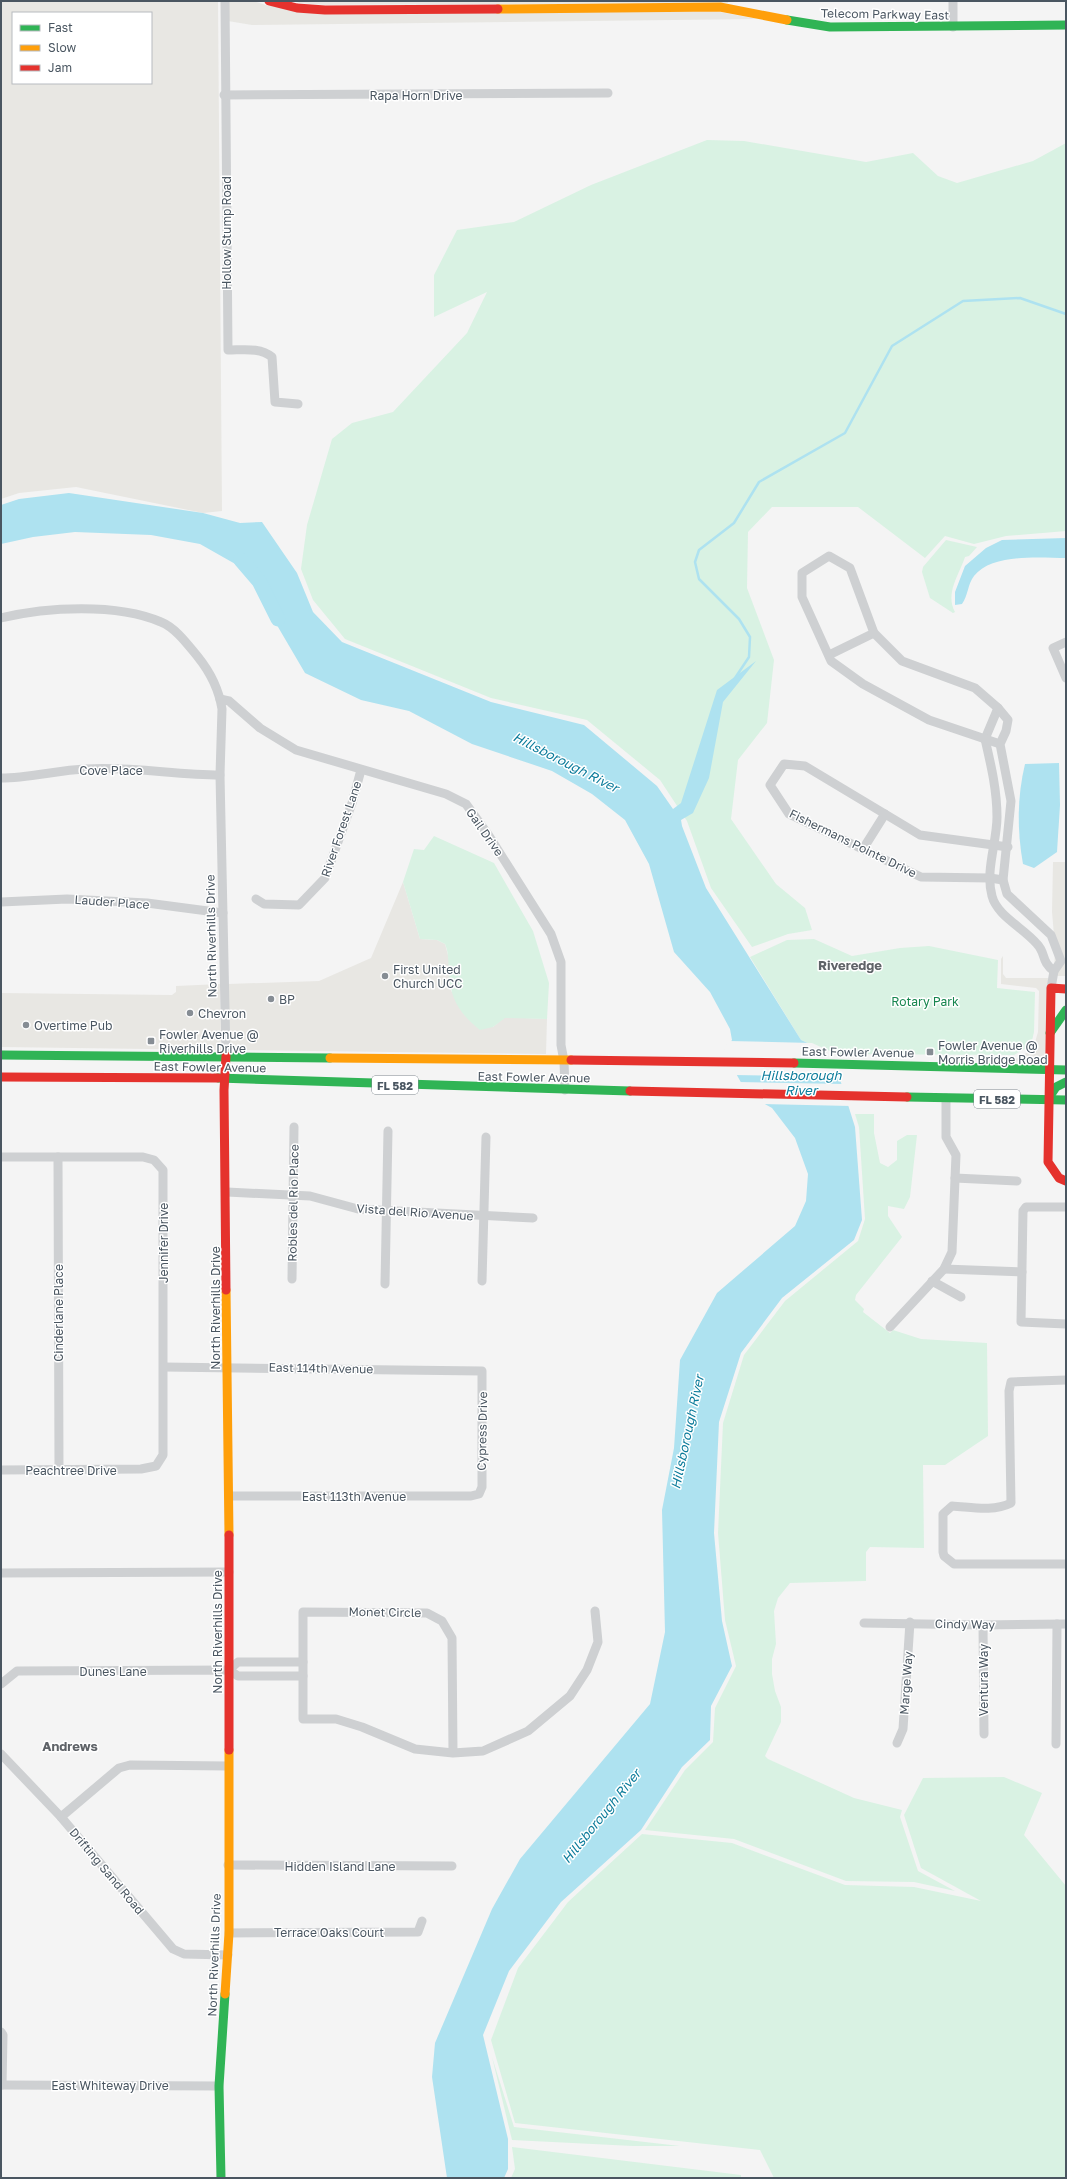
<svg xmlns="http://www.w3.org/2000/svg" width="1067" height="2179" font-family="'Golos Text',sans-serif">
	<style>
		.commercial { fill: #e8e7e3; fill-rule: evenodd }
		.green { fill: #d9f2e3 }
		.water { fill: #aee2f0 }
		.pier { fill: #f4f4f4 }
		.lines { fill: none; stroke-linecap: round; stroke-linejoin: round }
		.stream { stroke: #aee2f0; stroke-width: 2.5 }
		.river { stroke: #aee2f0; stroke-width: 15 }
		.street { stroke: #ced0d2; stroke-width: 9 }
		.fast { stroke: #30b455; stroke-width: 9 }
		.slow { stroke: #ff9f0a; stroke-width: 9 }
		.jam { stroke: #e5322d; stroke-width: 9 }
		.poi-dot { fill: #868d94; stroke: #fff; stroke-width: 1.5 }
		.labels { text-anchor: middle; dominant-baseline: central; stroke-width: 3; stroke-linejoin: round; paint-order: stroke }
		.shield { fill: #fff; stroke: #808990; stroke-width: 1 }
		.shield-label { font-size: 11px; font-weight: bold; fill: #4a5661 }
		.street-label { font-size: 12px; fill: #4a5661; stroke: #fff }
		.poi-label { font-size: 12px; fill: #4a5661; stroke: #fff; text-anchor: start }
		.park-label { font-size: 12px; fill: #17864f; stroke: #fff }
		.water-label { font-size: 13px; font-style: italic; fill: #0c7c9b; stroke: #fff }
		.neighbourhood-label { font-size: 13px; font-weight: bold; fill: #5f6368; stroke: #fff }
	</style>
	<rect width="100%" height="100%" fill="#f4f4f4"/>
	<!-- commercial -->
	<g class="commercial">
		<path d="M1,1H218L222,511L203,513L76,487L19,493L1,499ZM13,13H151V83H13Z"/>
		<polygon points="222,1 253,1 269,6 720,12 757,19 252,25 228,21"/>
		<polygon points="296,1 728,1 728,3 325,5 299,3"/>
		<polygon points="1053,862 1066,862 1066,976 1054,976 1055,947 1052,912"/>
		<polygon points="403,882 420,939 437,940 445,944 449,959 451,991 493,1027 505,1017 547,1019 546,1054 230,1050 228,984 319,981 371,958"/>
		<polygon points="1003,956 1003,974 1006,978 1048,978 1045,1062 995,1061 995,1059 1016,1059 1033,1049 1038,1032 1039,991 1036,988 1001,984 1001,959"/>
		<polygon points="220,984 221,1050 1,1047 1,993 172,995 176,992 176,986"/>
	</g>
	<!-- green -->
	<g class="green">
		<polygon points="707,140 744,141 866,162 913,153 938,176 957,183 1033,161 1066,143 1066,531 1006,536 974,544 945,536 925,558 858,507 772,507 748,532 747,588 774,660 767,723 738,760 731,819 776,884 805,908 812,930 788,934 752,947 711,888 687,821 660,780 587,720 491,698 345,639 313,600 301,569 307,525 332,439 352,423 393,412 467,333 487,292 434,317 434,275 457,230 514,222 591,185"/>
		<path d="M946,540L977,547L969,556L965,557C959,575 945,593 955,612L953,613L930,598L922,572L923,567Z"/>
		<path d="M434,836L494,863L533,931L549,983L547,1019L505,1018L493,1027L480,1030C459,1013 450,999 449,971C448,962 449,953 445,944L437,940L420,939L403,882L414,849L424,850Z"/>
		<polygon points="814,939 852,956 900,948 929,946 998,960 997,988 1035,992 1034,1032 1031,1045 1014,1055 832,1054 801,1040 750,957 787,940"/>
		<polygon points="855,1114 874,1114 874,1133 880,1163 888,1167 897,1160 897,1141 907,1135 917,1135 910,1197 904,1209 888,1206 888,1216 902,1237 856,1295 855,1300 864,1309 863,1312 890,1333 893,1330 921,1339 987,1343 988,1436 945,1465 923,1465 924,1548 870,1547 866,1552 866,1581 790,1583 778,1598 774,1611 776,1644 772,1659 772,1674 775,1691 781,1707 781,1722 765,1756 768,1759 854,1798 902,1810 900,1817 918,1871 955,1891 914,1882 846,1881 734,1839 645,1830 685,1770 713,1742 715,1708 736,1666 725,1620 718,1533 723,1423 744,1355 785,1301 858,1241 865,1219 859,1127"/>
		<polygon points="1004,1777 1042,1793 1024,1835 1066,1886 1066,2178 774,2178 760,2150 515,2123 491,2040 518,1968 568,1902 642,1834 732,1843 845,1885 914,1887 981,1901 921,1868 904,1815 923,1778"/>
		<polygon points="492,2057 514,2127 680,2146 633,2146 512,2140"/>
		<polygon points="512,2147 741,2175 741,2178 511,2178 515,2169"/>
	</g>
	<!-- water -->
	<g class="water">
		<polygon points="69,493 203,513 240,523 262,522 297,573 313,612 342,642 491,702 584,725 657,786 673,809 681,803 717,690 756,661 723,702 709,778 693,813 681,820 682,826 706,888 801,1040 832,1054 855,1127 862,1220 854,1240 782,1298 741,1353 719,1422 714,1533 722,1621 732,1666 711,1706 710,1740 682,1767 641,1830 561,1902 509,1971 483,2035 508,2139 508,2169 504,2178 447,2178 432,2077 435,2043 492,1909 520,1859 650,1704 665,1632 662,1510 674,1448 680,1360 717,1293 795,1226 806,1201 808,1174 795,1138 772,1108 748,1095 724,1052 732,1040 730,1029 710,992 674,952 649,864 625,820 592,794 552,771 472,744 409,711 361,700 305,673 271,615 267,582 200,544 151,535 75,532 33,537 1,544 1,505 19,499"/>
		<path d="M1066,538V558C1040,558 992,553 974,576C968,583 968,596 962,604L955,605V592L965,566L986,548L1002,540Z"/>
		<path d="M1059,763L1060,805L1057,852L1034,868L1023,864C1017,831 1017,797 1025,764Z"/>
	</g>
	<!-- pier -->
	<g class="pier">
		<polygon points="729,1041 812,1043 834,1053 841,1077 735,1075 722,1053"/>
		<polygon points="739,1082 844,1084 851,1106 761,1104 747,1097"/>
	</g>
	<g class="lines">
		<!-- stream -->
		<polyline class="stream" points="735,678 749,657 750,637 739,619 699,579 695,562 699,550 734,523 759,482 845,433 892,346 963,301 1020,298 1066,314"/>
		<!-- river -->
		<polyline class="river" points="241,560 259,581 278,619"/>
		<!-- street -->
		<g class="street">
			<path d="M225,1L228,350C243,350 260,347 272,357L275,402L298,404"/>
			<polyline points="953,27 953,1"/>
			<polyline points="224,95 608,93"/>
			<path d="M1,618C46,607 117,603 161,622C176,628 188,645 198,657C210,672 219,690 222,709L220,775L226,1056"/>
			<polyline points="1066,642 1053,648 1066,678"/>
			<polyline points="829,655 874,633"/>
			<polyline points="220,699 229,701 260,728 296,750 446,794 466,804 489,836 551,934 561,962 561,1045 564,1061 565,1090"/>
			<path d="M985,739C991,765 997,790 997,817C997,842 985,871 992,896C997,916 1024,928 1037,944C1046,953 1041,962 1054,971"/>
			<polyline points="985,739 998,708"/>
			<polyline points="1000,744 929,720 863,684 831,661 802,597 802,573 829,556 850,568 874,633 902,661 975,688 998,708 1008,720 1006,731 1000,744 1011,801 1003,880 1007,894 1051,935 1061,961 1054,971 1051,988"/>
			<path d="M1,778C29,778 58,770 86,769C131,766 175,775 220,775"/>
			<polyline points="863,849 885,814"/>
			<polyline points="1003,880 990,878 921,877 789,814 770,785 784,764 805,766 920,835 1008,847"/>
			<polyline points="256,899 264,904 299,905 325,878 352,803 361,770"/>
			<polyline points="1,902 67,899 147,903 223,913"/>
			<polyline points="1,1157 143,1157 154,1160 163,1170 163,1455 156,1466 141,1469 1,1470"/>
			<polyline points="58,1157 59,1469"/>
			<polyline points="955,1178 1017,1181"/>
			<polyline points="227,1192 310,1196 358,1209 533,1218"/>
			<polyline points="1066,1207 1026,1207 1023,1211 1021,1322 1066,1324"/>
			<polyline points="944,1269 1022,1272"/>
			<polyline points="292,1279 294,1127"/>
			<polyline points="482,1281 486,1137"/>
			<polyline points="932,1281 961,1297"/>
			<polyline points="385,1284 388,1131"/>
			<polyline points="890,1327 944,1269 952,1252 956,1155 946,1137 946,1098"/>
			<polyline points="164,1367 482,1371 482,1487 479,1494 471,1496 229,1496"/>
			<path d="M1066,1380L1011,1382L1009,1391L1011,1503C993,1512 971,1507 952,1506L943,1514V1552L944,1556L954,1564H1066"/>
			<polyline points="1,1573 229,1572"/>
			<polyline points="864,1623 983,1625 1066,1624"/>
			<polyline points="983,1625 984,1734"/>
			<polyline points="229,1670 238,1662 303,1662"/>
			<polyline points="1,1684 17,1671 229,1670 238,1676 303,1676"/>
			<polyline points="897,1743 903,1729 910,1622"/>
			<polyline points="1056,1744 1057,1624"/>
			<polyline points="453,1753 452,1638 442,1621 427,1613 303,1612 303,1719 336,1719 362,1727 415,1749 453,1753 483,1751 528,1731 570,1696 587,1670 598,1642 595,1611"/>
			<polyline points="1,1754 61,1817 173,1949 184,1954 228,1955"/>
			<polyline points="61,1817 119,1768 130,1765 228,1766"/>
			<polyline points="228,1865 452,1866"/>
			<polyline points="229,1933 418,1932 422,1921"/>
			<polyline points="1,2032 3,2035 2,2085"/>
			<polyline points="1,2085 219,2086"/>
		</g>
		<!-- fast -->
		<g class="fast">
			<polyline points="787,20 830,27 1066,25"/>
			<polyline points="1050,1033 1066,1010"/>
			<polyline points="1,1055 330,1058"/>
			<polyline points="794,1063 1066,1070"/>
			<polyline points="218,1078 630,1091"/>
			<polyline points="907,1097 1066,1100"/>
			<polyline points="1048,1099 1056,1087 1066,1082"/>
			<polyline points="221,2178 219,2086 225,1994"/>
		</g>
		<!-- slow -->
		<g class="slow">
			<polyline points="498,9 720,7 787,20"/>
			<polyline points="330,1058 571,1060"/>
			<polyline points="226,1290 229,1535"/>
			<polyline points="225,1994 229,1933 229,1750"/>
		</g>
		<!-- jam -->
		<g class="jam">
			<polyline points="269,1 297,8 325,10 498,9"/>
			<polyline points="1066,989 1051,988 1048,1162 1059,1178 1066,1181"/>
			<polyline points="226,1056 224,1090 226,1290"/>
			<polyline points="571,1060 794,1063"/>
			<polyline points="1,1077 218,1078"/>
			<polyline points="630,1091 907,1097"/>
			<polyline points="229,1535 229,1750"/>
		</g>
	</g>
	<!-- markers -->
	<g class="poi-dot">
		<circle cx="385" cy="976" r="4"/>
		<circle cx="271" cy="999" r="4"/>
		<circle cx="190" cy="1013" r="4"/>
		<circle cx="26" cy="1025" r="4"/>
		<rect x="147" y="1037" width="8" height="8" rx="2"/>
		<rect x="926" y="1048" width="8" height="8" rx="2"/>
	</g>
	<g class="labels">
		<!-- shield labels -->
		<g class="shield">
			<rect x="372" y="1076" width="46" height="18" rx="3"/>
			<rect x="974" y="1090" width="46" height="18" rx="3"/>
		</g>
		<g class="shield-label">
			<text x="395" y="1085">FL 582</text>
			<text x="997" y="1099">FL 582</text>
		</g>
		<!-- street labels -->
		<g class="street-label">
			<text transform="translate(885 14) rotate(1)">Telecom Parkway East</text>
			<text x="416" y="95">Rapa Horn Drive</text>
			<text transform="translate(226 233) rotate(-90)">Hollow Stump Road</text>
			<text x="111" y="770">Cove Place</text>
			<text transform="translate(341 829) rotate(-71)">River Forest Lane</text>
			<text transform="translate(485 832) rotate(55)">Gail Drive</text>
			<text transform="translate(853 843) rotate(26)">Fishermans Pointe Drive</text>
			<text transform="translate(112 902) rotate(4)">Lauder Place</text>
			<text transform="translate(211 936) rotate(-91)">North Riverhills Drive</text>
			<text transform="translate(858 1052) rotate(1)">East Fowler Avenue</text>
			<text transform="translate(210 1067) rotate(1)">East Fowler Avenue</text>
			<text transform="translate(534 1077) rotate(1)">East Fowler Avenue</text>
			<text transform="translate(293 1203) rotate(-89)">Robles del Rio Place</text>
			<text transform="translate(415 1212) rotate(4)">Vista del Rio Avenue</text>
			<text transform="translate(163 1243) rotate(-90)">Jennifer Drive</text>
			<text transform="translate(215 1308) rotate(-90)">North Riverhills Drive</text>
			<text transform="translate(58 1313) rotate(-90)">Cinderlane Place</text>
			<text transform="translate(321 1368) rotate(1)">East 114th Avenue</text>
			<text transform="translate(482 1431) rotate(-89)">Cypress Drive</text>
			<text x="71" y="1470">Peachtree Drive</text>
			<text x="354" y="1496">East 113th Avenue</text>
			<text transform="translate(385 1612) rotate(1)">Monet Circle</text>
			<text transform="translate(965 1624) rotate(1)">Cindy Way</text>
			<text transform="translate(217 1632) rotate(-90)">North Riverhills Drive</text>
			<text x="113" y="1671">Dunes Lane</text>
			<text transform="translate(983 1680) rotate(-90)">Ventura Way</text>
			<text transform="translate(906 1683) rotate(-86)">Marge Way</text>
			<text x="340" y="1866">Hidden Island Lane</text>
			<text transform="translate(107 1871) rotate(50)">Drifting Sand Road</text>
			<text x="329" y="1932">Terrace Oaks Court</text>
			<text transform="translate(214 1955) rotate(-88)">North Riverhills Drive</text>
			<text x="110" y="2085">East Whiteway Drive</text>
		</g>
		<!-- poi labels -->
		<g class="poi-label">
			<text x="393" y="969">First United<tspan x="393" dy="14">Church UCC</tspan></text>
			<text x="279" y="999">BP</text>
			<text x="198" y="1013">Chevron</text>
			<text x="34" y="1025">Overtime Pub</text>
			<text x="159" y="1034">Fowler Avenue @<tspan x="159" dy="14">Riverhills Drive</tspan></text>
			<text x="938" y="1045">Fowler Avenue @<tspan x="938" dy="14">Morris Bridge Road</tspan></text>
		</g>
		<!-- park labels -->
		<g class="park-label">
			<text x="925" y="1001">Rotary Park</text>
		</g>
		<!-- water labels -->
		<g class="water-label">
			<text transform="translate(566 762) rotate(27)">Hillsborough River</text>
			<text x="801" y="1075">Hillsborough<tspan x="801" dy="15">River</tspan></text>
			<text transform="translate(687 1432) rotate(-78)">Hillsborough River</text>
			<text transform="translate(601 1816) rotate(-51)">Hillsborough River</text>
		</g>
		<!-- neighbourhood labels -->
		<g class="neighbourhood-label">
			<text x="850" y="965">Riveredge</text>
			<text x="70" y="1746">Andrews</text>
		</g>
	</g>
	<!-- border -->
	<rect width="1067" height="2179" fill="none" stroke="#4a5661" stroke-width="4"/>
	<!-- legend -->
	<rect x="12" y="12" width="140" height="72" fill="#ffffff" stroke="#b7bbc0"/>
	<rect x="20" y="25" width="20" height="6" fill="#30b455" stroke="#b7bbc0"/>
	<text x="48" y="32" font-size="12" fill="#4a5661">Fast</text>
	<rect x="20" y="45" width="20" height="6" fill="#ff9f0a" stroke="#b7bbc0"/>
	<text x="48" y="52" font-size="12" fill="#4a5661">Slow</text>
	<rect x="20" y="65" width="20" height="6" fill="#e5322d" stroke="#b7bbc0"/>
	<text x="48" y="72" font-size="12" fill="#4a5661">Jam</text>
</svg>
